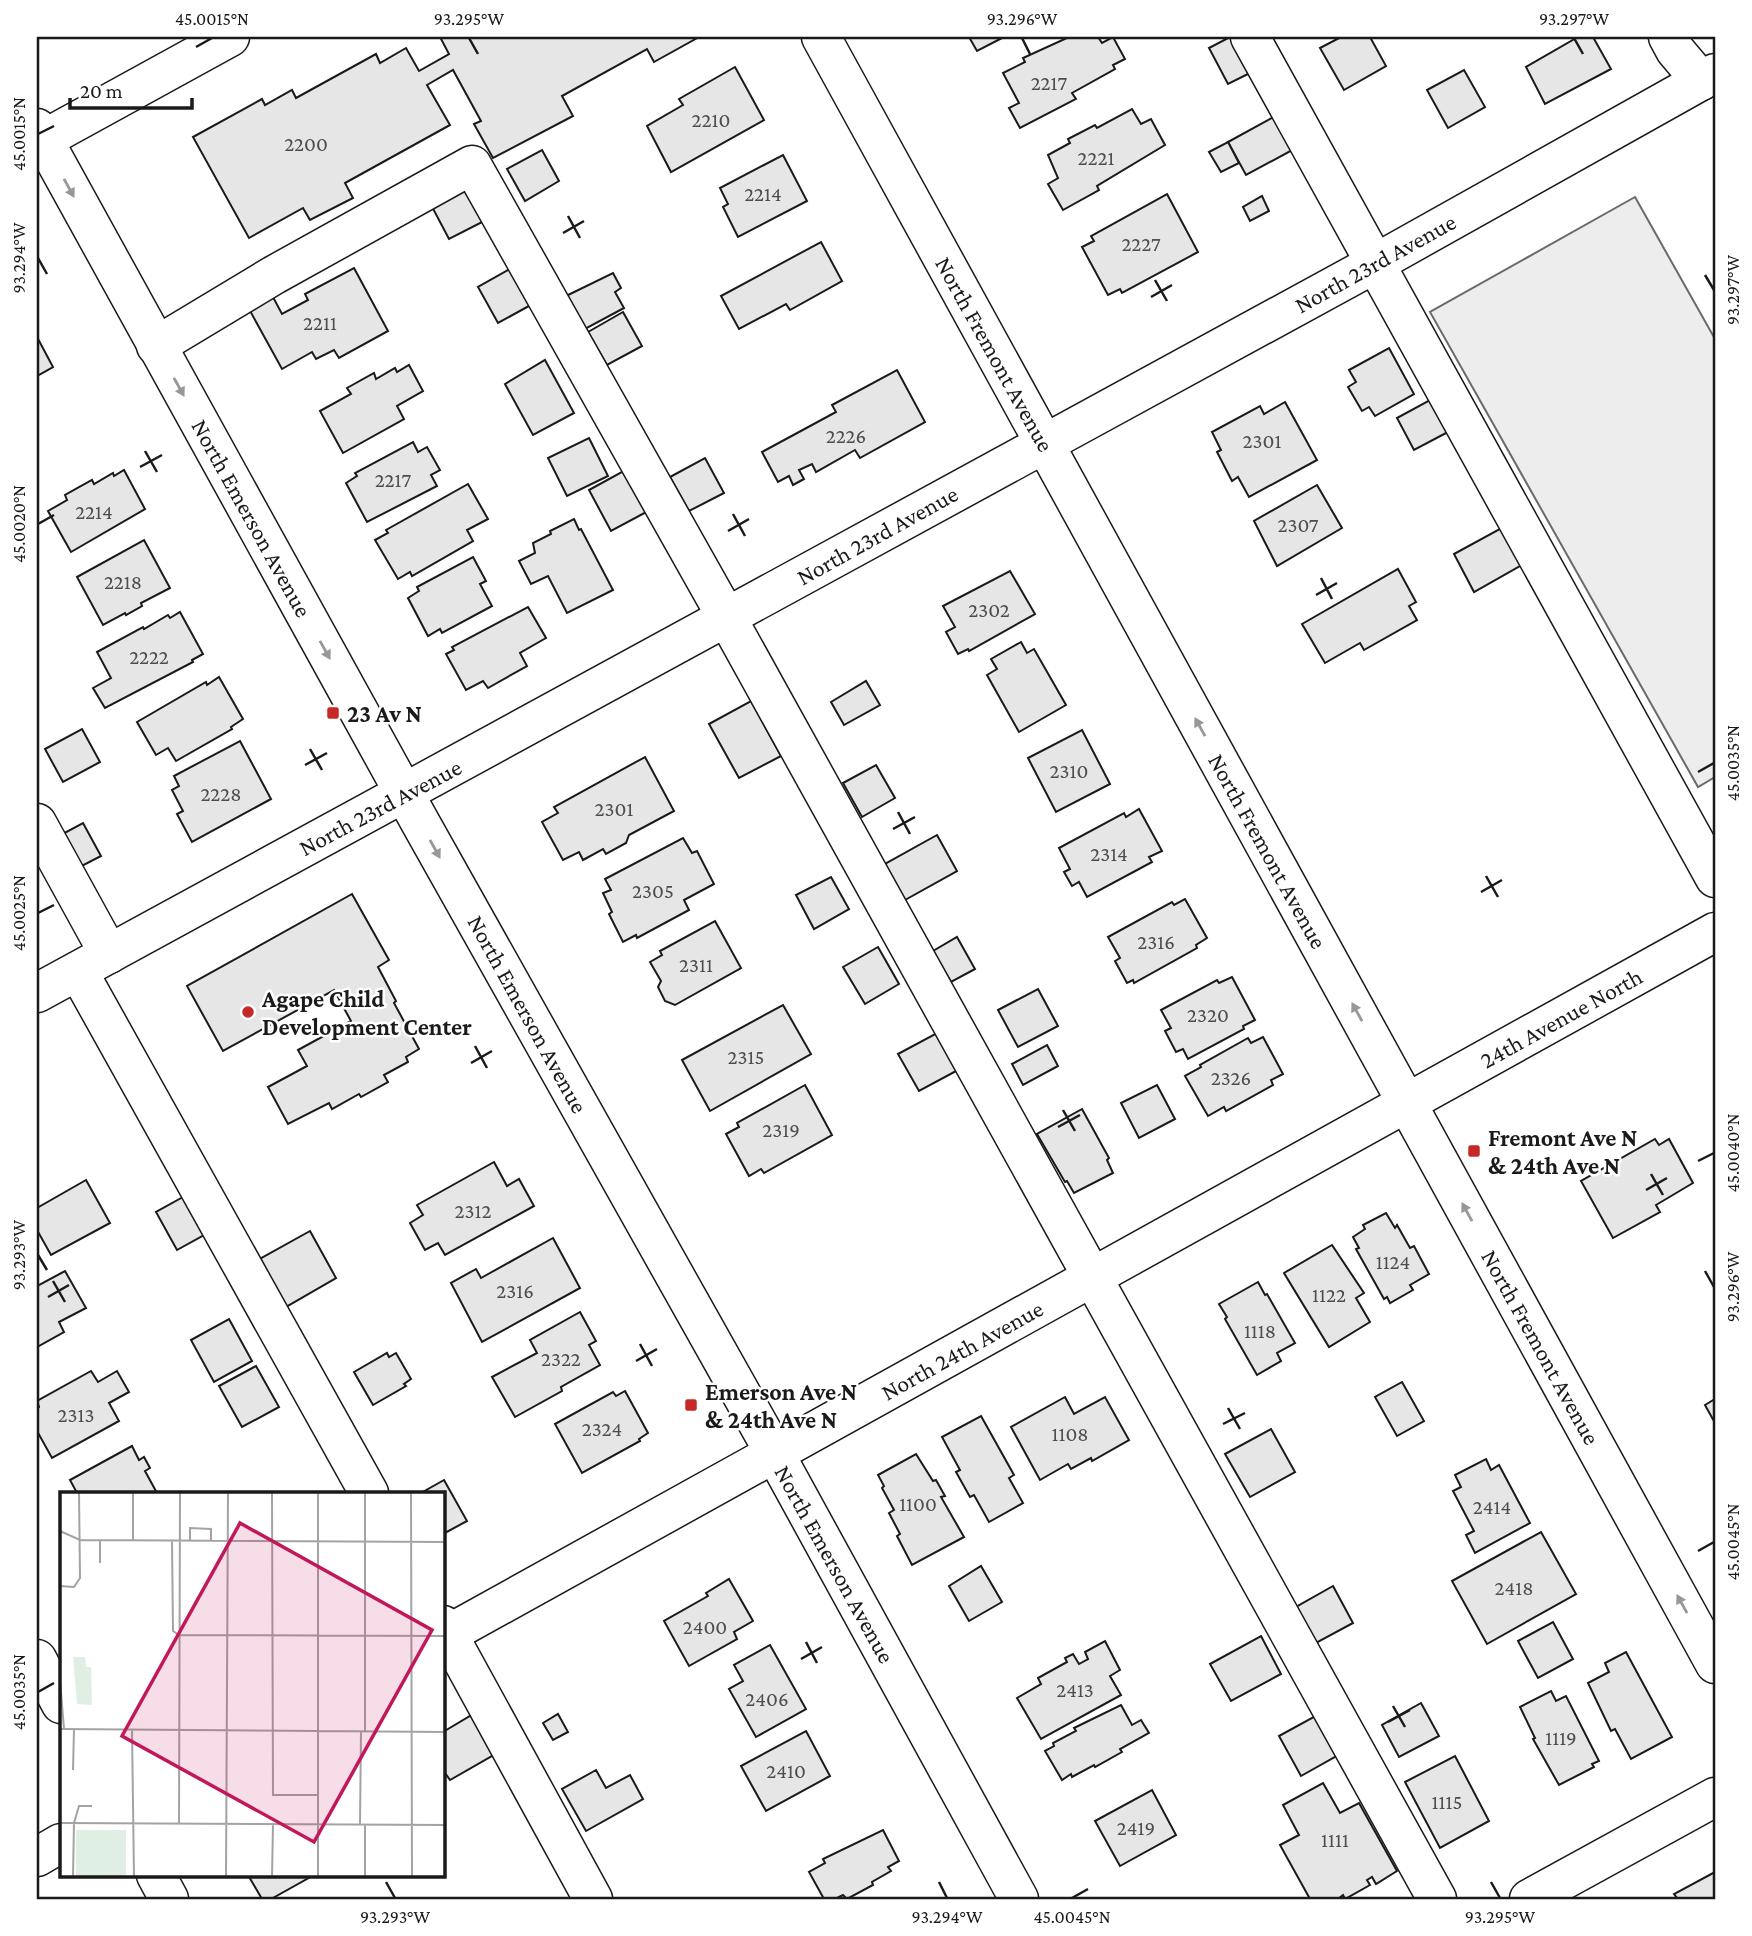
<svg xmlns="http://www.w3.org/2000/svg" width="1752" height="1936" font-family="'Crimson Pro',serif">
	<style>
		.parking { fill: #ededed; stroke: #6a6a6a; stroke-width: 2 }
		.building { fill: #e6e6e6; stroke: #1a1a1a; stroke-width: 2 }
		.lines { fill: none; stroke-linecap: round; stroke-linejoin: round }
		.minor-casing { stroke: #1a1a1a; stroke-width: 41 }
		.minor { stroke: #fff; stroke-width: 38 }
		.oneway { fill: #989898 }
		.ticks { fill: none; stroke: #1a1a1a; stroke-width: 2.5 }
		.poi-dot { fill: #c62828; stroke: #fff; stroke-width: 2.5 }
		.labels { text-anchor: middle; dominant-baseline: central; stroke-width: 5; stroke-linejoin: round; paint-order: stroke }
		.number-label { font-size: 21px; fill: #4d4d4d }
		.street-label { font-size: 24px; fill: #1a1a1a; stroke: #fff }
		.poi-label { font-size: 24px; font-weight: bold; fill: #1a1a1a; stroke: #fff; text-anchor: start }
		.inset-road { fill: none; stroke: #a3a3a3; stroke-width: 2 }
		.view { fill: #c2185b; fill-opacity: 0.15; stroke: #c2185b; stroke-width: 3.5 }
		.inset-edge { fill: none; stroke: #1a1a1a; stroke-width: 3.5 }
		.neatline { fill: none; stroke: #1a1a1a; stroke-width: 2.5 }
		.ticks-label { font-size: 18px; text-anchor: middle; fill: #1a1a1a }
	</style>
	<rect width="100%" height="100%" fill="#fff"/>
	<!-- parking -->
	<polygon class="parking" points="1635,197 1715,339 1715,777 1698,787 1430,312"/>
	<!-- building -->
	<g class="building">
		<polygon points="440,37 699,37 654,62 647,49 562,96 573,116 493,158 474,124 481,121 453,70 427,85 450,125 345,183 353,198 310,220 303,208 249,238 193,137 262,99 265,105 292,90 296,98 376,54 380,63 406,48 419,71 449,54"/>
		<polygon points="969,37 1004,37 977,51"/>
		<polygon points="1069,37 1098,37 1102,43 1113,37 1125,59 1113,65 1115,69 1072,93 1076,99 1020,128 1009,108 1019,103 1003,73 1025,62 1023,58"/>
		<polygon points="1230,37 1233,37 1252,72 1228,84 1209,48"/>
		<polygon points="1341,37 1370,37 1386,66 1344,90 1320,48"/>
		<polygon points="1578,37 1593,37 1611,69 1545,104 1526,67"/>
		<polygon points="735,67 764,120 671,172 647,126 683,105 679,99"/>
		<polygon points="1464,70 1485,107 1448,128 1427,90"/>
		<polygon points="1132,109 1141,124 1151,119 1165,145 1097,186 1099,190 1063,210 1048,184 1058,178 1048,155 1070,143 1068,139 1095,125 1097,128"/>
		<polygon points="1279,114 1296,148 1246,175 1228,142"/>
		<polygon points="1228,142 1239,163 1221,172 1209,152"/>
		<polygon points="542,150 559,181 525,201 507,169"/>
		<polygon points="783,155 807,201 738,237 723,207 728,204 720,188"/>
		<polygon points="472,181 492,217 449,239 430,203"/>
		<polygon points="1167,194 1198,252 1122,293 1120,289 1108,295 1082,247 1094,241 1091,236"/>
		<polygon points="1262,196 1269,211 1250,221 1243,207"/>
		<polygon points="821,242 842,281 790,310 786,304 739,329 721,296"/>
		<polygon points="517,265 538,301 498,323 478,287"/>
		<polygon points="354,268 388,331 339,358 334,350 316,359 312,352 282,369 249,309 273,297 282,314 308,300 305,294"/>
		<polygon points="613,273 621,288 615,292 624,308 585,329 566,296"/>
		<polygon points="623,312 642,346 607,365 588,332"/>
		<polygon points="37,337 53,367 37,376"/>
		<polygon points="1389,348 1414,394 1375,416 1369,407 1362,411 1348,387 1356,382 1349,370"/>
		<polygon points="545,360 574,413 533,435 505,384"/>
		<polygon points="409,365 423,391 397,406 404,419 343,453 320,411 351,394 347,388 374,373 376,379 395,368 397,372"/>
		<polygon points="897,370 925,422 860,458 855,450 816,472 812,464 799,470 804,479 793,485 789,476 778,482 762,452 836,412 832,405"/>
		<polygon points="1430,400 1448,432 1414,450 1397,418"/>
		<polygon points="1285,402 1317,460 1249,497 1238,477 1232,481 1217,452 1221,450 1212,432 1260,406 1264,414"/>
		<polygon points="589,438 608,476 567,496 548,458"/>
		<polygon points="413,442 418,452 427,447 440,470 431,475 437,486 367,522 346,483 357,476 355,473"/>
		<polygon points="705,458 724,493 689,511 670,477"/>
		<polygon points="629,468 652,509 611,531 589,490"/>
		<polygon points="124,470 145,509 71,552 48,511 67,500 65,495 92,480 94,484 113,473 114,476"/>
		<polygon points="468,484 488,519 467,530 473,541 412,576 410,572 398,579 375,540 388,533 386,530"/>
		<polygon points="1317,485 1342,528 1277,566 1254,521"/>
		<polygon points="574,519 579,530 581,529 613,590 567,613 548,576 531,584 519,561 535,553 533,543 551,534 550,531"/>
		<polygon points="1507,525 1527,562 1474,592 1454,554"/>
		<polygon points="144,540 170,588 141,603 142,606 126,615 125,613 103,625 77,577"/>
		<polygon points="473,557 486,581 480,584 492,606 442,633 440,629 428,636 408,598 419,591 417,587"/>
		<polygon points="1398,569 1416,602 1409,606 1417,620 1364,650 1360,643 1325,663 1302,624"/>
		<polygon points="1010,571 1035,614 969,651 968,649 958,654 946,632 955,627 943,606"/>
		<polygon points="528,607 546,638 520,653 527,666 488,688 483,681 466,690 446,654 454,650 452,647"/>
		<polygon points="180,612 203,654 192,660 193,662 105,708 93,688 111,678 97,652 143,627 144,629 168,615 170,618"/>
		<polygon points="1021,642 1027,653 1034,649 1066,705 1019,732 987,675 997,669 991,659"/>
		<polygon points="219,677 243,719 231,727 232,729 176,761 168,748 156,755 137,722 206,682 207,685"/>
		<polygon points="866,681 880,705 844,725 831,702"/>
		<polygon points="751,701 781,756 739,778 709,724"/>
		<polygon points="82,729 100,762 63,782 45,749"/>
		<polygon points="1082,730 1110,784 1056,812 1028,758"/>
		<polygon points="240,741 271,799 192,842 177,814 183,811 172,790 179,786 174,776"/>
		<polygon points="645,757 674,811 629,835 626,843 606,854 603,849 583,860 579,852 563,860 542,822 558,813 554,807"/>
		<polygon points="876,765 895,798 862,817 843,783"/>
		<polygon points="1139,809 1162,851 1149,857 1152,862 1087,897 1079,882 1072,886 1064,872 1070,869 1059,848 1124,813 1126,817"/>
		<polygon points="83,823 101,856 74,870 57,837"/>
		<polygon points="937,835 957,871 905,900 885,864"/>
		<polygon points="683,838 692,853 697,851 714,884 684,900 689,910 637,938 636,935 623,942 609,914 612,912 603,893 611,890 605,879"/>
		<polygon points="831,877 849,909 814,929 796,895"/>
		<polygon points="352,894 389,960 378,967 396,1001 394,1003 419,1049 406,1057 408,1062 384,1075 388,1082 361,1097 359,1094 332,1109 329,1103 288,1124 268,1087 307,1066 298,1050 351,1021 334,990 223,1051 187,986"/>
		<polygon points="1185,899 1207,938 1196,945 1197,948 1134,983 1133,980 1127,983 1115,961 1120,958 1108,937 1172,902 1174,905"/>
		<polygon points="715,921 741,968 675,1005 665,1001 658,987 661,981 650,962 662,955 660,951"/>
		<polygon points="957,937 975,969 951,982 933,951"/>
		<polygon points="878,947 899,984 865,1004 843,967"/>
		<polygon points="1232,977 1255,1020 1243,1026 1244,1029 1188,1059 1183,1049 1176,1052 1165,1031 1171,1028 1161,1010 1217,980 1219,983"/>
		<polygon points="1038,989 1058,1026 1018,1047 998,1010"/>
		<polygon points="783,1005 811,1054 710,1111 682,1060"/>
		<polygon points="937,1033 958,1070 919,1091 898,1054"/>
		<polygon points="1263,1037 1283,1074 1271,1080 1273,1085 1226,1111 1224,1107 1208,1116 1185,1076 1201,1067 1200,1065 1248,1038 1251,1043"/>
		<polygon points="1047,1045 1058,1066 1023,1085 1012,1064"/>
		<polygon points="805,1085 832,1135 764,1173 761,1169 749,1176 726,1134 739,1127 737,1123"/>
		<polygon points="1157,1085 1175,1119 1139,1138 1121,1103"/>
		<polygon points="1082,1109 1109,1158 1107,1160 1113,1173 1074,1193 1067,1181 1065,1182 1037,1134"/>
		<polygon points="1655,1139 1659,1145 1669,1139 1693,1183 1656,1205 1660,1212 1613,1238 1581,1181"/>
		<polygon points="494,1162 507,1186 519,1179 534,1206 445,1255 438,1243 425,1250 410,1223 423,1215 417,1205"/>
		<polygon points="86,1180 110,1223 51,1255 37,1230 37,1208"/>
		<polygon points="183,1197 204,1235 177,1250 156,1212"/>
		<polygon points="1386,1213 1395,1228 1397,1225 1410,1248 1414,1246 1429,1274 1410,1285 1413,1290 1390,1303 1387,1297 1384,1299 1356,1249 1359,1248 1353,1237 1365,1229 1363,1225"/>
		<polygon points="310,1231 336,1278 284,1308 258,1260"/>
		<polygon points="553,1238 580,1288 482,1342 451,1283 476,1269 481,1278"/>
		<polygon points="1332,1245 1364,1293 1356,1298 1370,1322 1329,1347 1284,1273"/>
		<polygon points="65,1271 86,1308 59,1322 64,1332 37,1347 37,1286"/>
		<polygon points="1258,1282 1265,1295 1267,1294 1295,1343 1277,1353 1281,1361 1257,1375 1225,1319 1227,1317 1219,1304"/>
		<polygon points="580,1312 596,1341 589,1345 600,1365 561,1387 562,1391 515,1417 492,1377 537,1353 530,1340"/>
		<polygon points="229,1319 252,1361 214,1382 191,1340"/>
		<polygon points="387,1353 389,1357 396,1353 411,1379 404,1384 406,1386 373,1405 354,1372"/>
		<polygon points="256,1366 279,1407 242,1427 219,1386"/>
		<polygon points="91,1371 98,1382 117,1371 129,1392 109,1403 119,1421 52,1458 37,1431 37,1409 39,1407 37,1401"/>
		<polygon points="1402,1382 1424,1421 1397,1436 1375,1397"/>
		<polygon points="625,1391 648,1433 639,1439 640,1441 582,1473 555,1424 613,1392 616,1396"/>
		<polygon points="1065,1397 1074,1414 1105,1397 1129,1440 1092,1461 1091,1458 1071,1469 1068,1464 1040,1480 1011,1427"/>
		<polygon points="1715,1399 1715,1423 1705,1405"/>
		<polygon points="981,1416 1014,1475 1009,1478 1023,1503 989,1522 974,1495 970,1497 956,1472 960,1470 942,1437"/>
		<polygon points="1271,1429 1295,1472 1250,1497 1225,1454"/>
		<polygon points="132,1446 139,1460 144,1457 150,1468 145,1471 157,1493 77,1493 70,1480"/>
		<polygon points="916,1454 933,1481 936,1480 945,1496 941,1497 964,1537 912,1565 897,1536 900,1534 889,1513 894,1510 882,1488 884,1486 878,1475"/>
		<polygon points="1486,1459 1491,1470 1499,1465 1530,1523 1475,1553 1466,1535 1474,1531 1453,1491 1461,1487 1455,1475"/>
		<polygon points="444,1480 467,1521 443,1534 443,1493 421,1493"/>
		<polygon points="1541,1532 1576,1594 1487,1644 1452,1581"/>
		<polygon points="981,1566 1002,1602 969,1621 949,1586"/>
		<polygon points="729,1579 753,1621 734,1632 737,1639 689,1666 664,1621 708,1596 706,1593"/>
		<polygon points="1333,1586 1353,1623 1316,1643 1296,1607"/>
		<polygon points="1553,1622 1573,1659 1538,1678 1518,1641"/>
		<polygon points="1261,1636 1281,1674 1231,1701 1210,1664"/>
		<polygon points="1105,1641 1120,1670 1110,1676 1121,1695 1041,1739 1017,1698 1041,1684 1038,1678 1067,1662 1065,1658 1073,1654 1079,1664 1088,1659 1085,1652"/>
		<polygon points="770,1645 806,1709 756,1737 729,1689 743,1681 734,1665"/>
		<polygon points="1626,1652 1672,1737 1631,1759 1615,1729 1611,1731 1588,1683 1609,1672 1605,1663"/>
		<polygon points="1551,1691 1556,1701 1566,1696 1599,1761 1592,1764 1594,1767 1559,1785 1533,1739 1535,1738 1520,1707"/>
		<polygon points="1421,1703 1439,1736 1399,1757 1382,1725"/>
		<polygon points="1121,1705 1132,1725 1141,1720 1149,1733 1120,1749 1122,1752 1095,1767 1094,1765 1072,1777 1071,1774 1062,1780 1045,1751 1054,1746 1053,1743 1076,1731 1074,1728"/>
		<polygon points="475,1713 497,1753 450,1780 443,1770 443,1732"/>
		<polygon points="558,1714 568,1732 553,1740 543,1723"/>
		<polygon points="1319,1714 1340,1754 1301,1776 1279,1736"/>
		<polygon points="806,1731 830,1776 766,1811 741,1766"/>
		<polygon points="1455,1756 1489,1821 1440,1848 1405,1782"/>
		<polygon points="596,1770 606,1788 630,1775 643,1799 586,1831 562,1789"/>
		<polygon points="1323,1783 1340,1813 1359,1803 1397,1871 1376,1884 1372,1877 1367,1880 1370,1885 1345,1899 1343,1895 1338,1899 1310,1899 1280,1845 1299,1835 1283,1805"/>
		<polygon points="1152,1790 1176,1835 1120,1866 1095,1821"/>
		<polygon points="883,1830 899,1861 888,1867 891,1871 872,1882 873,1885 847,1899 843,1895 835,1899 824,1899 809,1872 825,1863 823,1859"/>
		<polygon points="1715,1872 1715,1899 1675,1899 1677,1898 1674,1894"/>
		<polygon points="248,1875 314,1875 271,1899 262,1899"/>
	</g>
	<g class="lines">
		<defs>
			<g id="minor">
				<polyline points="821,37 1715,1664"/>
				<polyline points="1250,37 1715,878"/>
				<polyline points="1668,37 1675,50 1701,81"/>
				<polyline points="37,128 420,822 775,1454 1019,1899"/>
				<polyline points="37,143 230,37"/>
				<polyline points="156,346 274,275 472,165 727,618 1437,1899"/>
				<polyline points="37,823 109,954"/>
				<polyline points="78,971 369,1493"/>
				<polyline points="37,993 1376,263 1715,73"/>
				<polyline points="443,1625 593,1899"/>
				<polyline points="443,1637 1715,932"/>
				<polyline points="37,1659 61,1704"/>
				<polyline points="37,1857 61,1843"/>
				<polyline points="156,1875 169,1899"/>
				<polyline points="1529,1899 1715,1797"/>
			</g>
		</defs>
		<!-- minor casing -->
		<use href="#minor" class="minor-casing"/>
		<!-- minor -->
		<use href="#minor" class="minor"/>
	</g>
	<!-- one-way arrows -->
	<defs><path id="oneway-solid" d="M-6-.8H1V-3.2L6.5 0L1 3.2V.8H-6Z" transform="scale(1.75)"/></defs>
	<g class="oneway">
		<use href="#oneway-solid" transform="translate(69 188) rotate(61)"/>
		<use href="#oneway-solid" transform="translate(179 387) rotate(61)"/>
		<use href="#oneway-solid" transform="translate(325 650) rotate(61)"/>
		<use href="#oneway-solid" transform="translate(1200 727) rotate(-119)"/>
		<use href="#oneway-solid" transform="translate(435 849) rotate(61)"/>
		<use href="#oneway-solid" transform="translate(1357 1012) rotate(-119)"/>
		<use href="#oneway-solid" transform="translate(1467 1212) rotate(-119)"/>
		<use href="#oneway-solid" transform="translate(1682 1604) rotate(-119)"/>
	</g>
	<!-- ticks -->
	<path class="ticks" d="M469,38L478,54M1022,38L1030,54M1574,38L1583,54M196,47L212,38M38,134L54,126M568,216L580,238M563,233L584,221M38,258L47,274M1705,275L1714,290M1155,280L1167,301M1151,297L1172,285M145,451L157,472M140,467L162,455M733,514L745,536M38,524L54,515M728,531L749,519M1321,578L1332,599M1316,595L1337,583M310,749L322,770M305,765L327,753M1698,772L1714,763M898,812L910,834M893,829L915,817M1486,876L1498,897M1481,892L1502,880M38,913L54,905M475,1046L487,1068M471,1063L492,1051M1063,1110L1075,1131M1058,1127L1080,1115M1698,1161L1714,1153M1651,1174L1663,1195M1646,1190L1667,1178M38,1255L47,1270M1705,1271L1714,1287M53,1281L65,1302M48,1297L69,1285M640,1344L652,1366M636,1361L657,1349M1228,1408L1240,1429M1223,1424L1245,1413M1698,1551L1714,1542M806,1642L817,1663M801,1659L822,1647M38,1692L54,1683M1393,1706L1405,1727M1388,1722L1410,1710M386,1882L395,1898M939,1882L947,1898M1491,1882L1500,1898M1072,1898L1088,1889"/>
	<!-- markers -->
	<g class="poi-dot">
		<rect x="326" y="706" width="14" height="14" rx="3.5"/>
		<circle cx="248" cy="1012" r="7"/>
		<rect x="1467" y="1144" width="14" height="14" rx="3.5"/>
		<rect x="684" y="1398" width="14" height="14" rx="3.5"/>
	</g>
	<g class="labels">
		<!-- number labels -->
		<g class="number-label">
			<text x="1049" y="83">2217</text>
			<text x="711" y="120">2210</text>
			<text x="306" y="144">2200</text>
			<text x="1096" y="158">2221</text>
			<text x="763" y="194">2214</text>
			<text x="1141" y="244">2227</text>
			<text x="320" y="323">2211</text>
			<text x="846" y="436">2226</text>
			<text x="1262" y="441">2301</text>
			<text x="393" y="480">2217</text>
			<text x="94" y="512">2214</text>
			<text x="1298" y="525">2307</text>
			<text x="123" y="582">2218</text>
			<text x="989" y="610">2302</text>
			<text x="149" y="657">2222</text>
			<text x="1069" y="771">2310</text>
			<text x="221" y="794">2228</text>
			<text x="614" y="809">2301</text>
			<text x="1109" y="854">2314</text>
			<text x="653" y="891">2305</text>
			<text x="1156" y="942">2316</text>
			<text x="696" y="965">2311</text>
			<text x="1208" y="1015">2320</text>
			<text x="746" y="1057">2315</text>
			<text x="1231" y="1078">2326</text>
			<text x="781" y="1130">2319</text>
			<text x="473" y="1211">2312</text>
			<text x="1393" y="1262">1124</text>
			<text x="515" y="1291">2316</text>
			<text x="1329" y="1295">1122</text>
			<text x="1260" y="1331">1118</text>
			<text x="561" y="1359">2322</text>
			<text x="76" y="1415">2313</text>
			<text x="602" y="1429">2324</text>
			<text x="1070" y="1434">1108</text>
			<text x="918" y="1504">1100</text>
			<text x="1492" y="1507">2414</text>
			<text x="1514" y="1588">2418</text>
			<text x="705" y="1627">2400</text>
			<text x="1075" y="1690">2413</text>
			<text x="767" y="1699">2406</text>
			<text x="1561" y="1738">1119</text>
			<text x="786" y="1771">2410</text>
			<text x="1447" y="1802">1115</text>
			<text x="1136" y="1828">2419</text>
			<text x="1335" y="1840">1111</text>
		</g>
		<!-- street labels -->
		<g class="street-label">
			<text transform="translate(1375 263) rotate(-29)">North 23rd Avenue</text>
			<text transform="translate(995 354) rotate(61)">North Fremont Avenue</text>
			<text transform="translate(252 518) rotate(61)">North Emerson Avenue</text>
			<text transform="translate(877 535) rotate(-29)">North 23rd Avenue</text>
			<text transform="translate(380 807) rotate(-28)">North 23rd Avenue</text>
			<text transform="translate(1268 851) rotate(61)">North Fremont Avenue</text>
			<text transform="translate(528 1014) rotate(61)">North Emerson Avenue</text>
			<text transform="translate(1561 1018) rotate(-29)">24th Avenue North</text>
			<text transform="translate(1541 1347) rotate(61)">North Fremont Avenue</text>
			<text transform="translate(962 1350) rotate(-29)">North 24th Avenue</text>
			<text transform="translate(835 1564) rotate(61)">North Emerson Avenue</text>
		</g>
		<!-- poi labels -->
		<g class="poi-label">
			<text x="347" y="713">23 Av N</text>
			<text x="262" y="998">Agape Child<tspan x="262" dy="28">Development Center</tspan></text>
			<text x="1488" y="1137">Fremont Ave N<tspan x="1488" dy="28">&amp; 24th Ave N</tspan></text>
			<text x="705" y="1391">Emerson Ave N<tspan x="705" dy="28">&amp; 24th Ave N</tspan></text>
		</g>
	</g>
	<!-- overview -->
	<g transform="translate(60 1492)">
		<rect width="385" height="385" fill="#fff"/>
		<path d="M13,165H25L26,175H31L32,213L17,212ZM16,338H66V385H16Z" fill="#e0efe3"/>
		<path class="inset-road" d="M73,0V49M212,0L213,303H258M258,0V385M351,0L352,385M0,39L20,48L385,50M40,48V71M112,49L113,139L119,143M130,49V36L151,37V48M0,94L14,95L20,86L19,0M119,143L385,144M0,188L4,237M0,237L385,240M72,238L74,385M305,239V0M13,278L14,237M0,331L385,333M119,332L120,0M300,333L301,239M305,333V385M13,385L14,331L19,314H32M166,385L168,0M212,385L213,332"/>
		<path class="view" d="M180,31L372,138L254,350L62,244Z"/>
		<rect width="385" height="385" class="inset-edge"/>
	</g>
	<!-- border -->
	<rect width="1752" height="1936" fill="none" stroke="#ffffff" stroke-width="77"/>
	<!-- scale -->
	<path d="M70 98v10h122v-10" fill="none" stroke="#1a1a1a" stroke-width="3.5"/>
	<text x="80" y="98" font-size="21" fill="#1a1a1a" stroke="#ffffff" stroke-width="5" paint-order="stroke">20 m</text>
	<rect x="38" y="38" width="1676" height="1860" class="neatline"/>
	<g class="ticks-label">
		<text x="212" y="25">45.0015°N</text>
		<text x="469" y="25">93.295°W</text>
		<text x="1022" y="25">93.296°W</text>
		<text x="1574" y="25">93.297°W</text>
		<text transform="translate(19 134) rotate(-90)" y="6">45.0015°N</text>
		<text transform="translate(19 258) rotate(-90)" y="6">93.294°W</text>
		<text transform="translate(1733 290) rotate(-90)" y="6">93.297°W</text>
		<text transform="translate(19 524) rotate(-90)" y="6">45.0020°N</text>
		<text transform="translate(1733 763) rotate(-90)" y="6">45.0035°N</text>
		<text transform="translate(19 913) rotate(-90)" y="6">45.0025°N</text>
		<text transform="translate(1733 1153) rotate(-90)" y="6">45.0040°N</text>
		<text transform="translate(19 1255) rotate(-90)" y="6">93.293°W</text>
		<text transform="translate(1733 1287) rotate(-90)" y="6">93.296°W</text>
		<text transform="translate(1733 1542) rotate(-90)" y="6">45.0045°N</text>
		<text transform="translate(19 1692) rotate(-90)" y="6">45.0035°N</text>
		<text x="395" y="1923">93.293°W</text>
		<text x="947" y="1923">93.294°W</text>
		<text x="1072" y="1923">45.0045°N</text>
		<text x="1500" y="1923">93.295°W</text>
	</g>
</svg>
